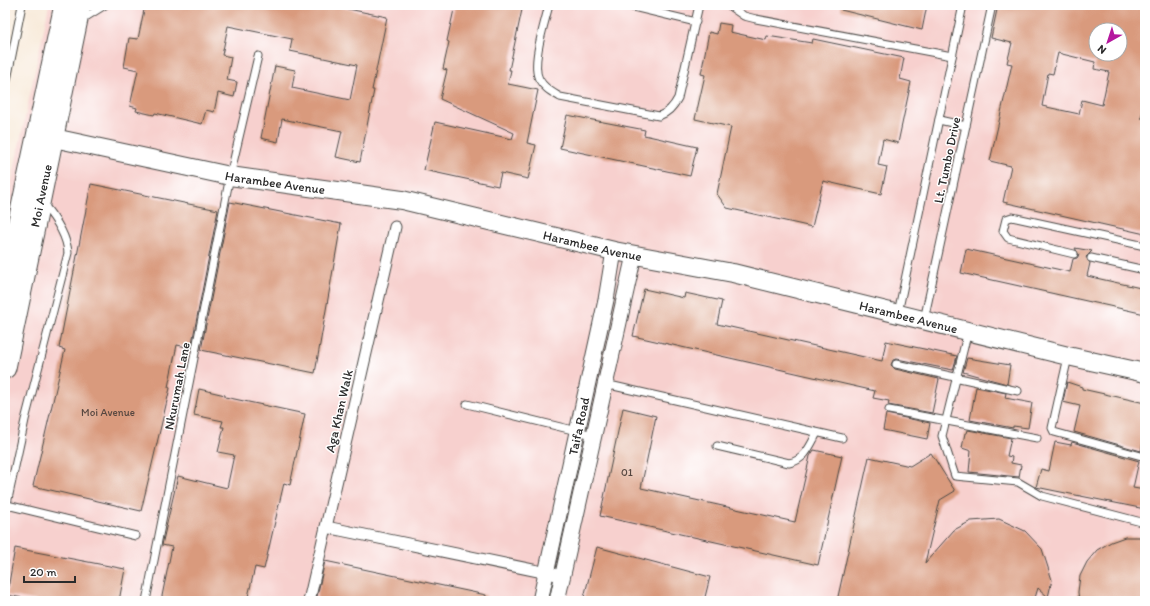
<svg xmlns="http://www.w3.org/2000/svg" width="1150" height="606" font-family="Itim,sans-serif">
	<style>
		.built { fill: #f7d0ce; fill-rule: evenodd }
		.building { fill: #d99a7d; fill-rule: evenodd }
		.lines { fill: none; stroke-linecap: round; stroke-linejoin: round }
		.service-casing { stroke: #4a4845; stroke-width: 9 }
		.pedestrian-casing { stroke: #4a4845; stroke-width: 13 }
		.minor-casing { stroke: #4a4845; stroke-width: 17 }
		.tertiary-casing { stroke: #4a4845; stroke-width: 20 }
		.secondary-casing { stroke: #4a4845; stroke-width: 23 }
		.service { stroke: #fff; stroke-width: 7 }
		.pedestrian { stroke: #fff; stroke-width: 11 }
		.minor { stroke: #fff; stroke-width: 15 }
		.tertiary { stroke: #fff; stroke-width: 18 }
		.secondary { stroke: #fff; stroke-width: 21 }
		.labels { text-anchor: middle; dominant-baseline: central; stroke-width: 3; stroke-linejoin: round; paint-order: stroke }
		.number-label { font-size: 11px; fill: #564740 }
		.street-label { font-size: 13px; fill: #2b2b2b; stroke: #fff }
	</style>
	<rect width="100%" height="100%" fill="#fff"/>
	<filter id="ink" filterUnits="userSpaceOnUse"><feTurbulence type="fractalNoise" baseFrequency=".025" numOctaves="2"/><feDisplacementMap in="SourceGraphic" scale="8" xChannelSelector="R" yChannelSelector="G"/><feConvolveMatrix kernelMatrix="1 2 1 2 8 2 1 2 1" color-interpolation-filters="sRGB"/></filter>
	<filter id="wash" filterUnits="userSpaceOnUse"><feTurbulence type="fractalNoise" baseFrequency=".012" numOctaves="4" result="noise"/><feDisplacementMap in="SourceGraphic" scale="16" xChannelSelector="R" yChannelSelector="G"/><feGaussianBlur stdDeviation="0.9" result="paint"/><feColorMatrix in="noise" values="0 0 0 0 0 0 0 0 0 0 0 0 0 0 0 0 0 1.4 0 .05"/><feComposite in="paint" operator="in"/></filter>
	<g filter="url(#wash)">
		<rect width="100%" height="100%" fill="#f8ead9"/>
		<!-- built -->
		<path class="built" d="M49,5H1145V601H5V213ZM1096,30H1120V54H1096Z"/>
		<g id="blocks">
			<!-- building -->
			<g class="building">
				<polygon points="145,5 329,5 387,17 372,90 374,90 360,162 336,157 342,131 282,119 278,142 261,138 275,66 295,70 292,88 350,100 357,65 290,51 292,39 228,26 222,55 231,57 227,80 237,82 234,97 218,93 214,112 206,110 202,124 155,113 154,115 136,111 137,108 130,106 138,70 124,67 129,38 138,39"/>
				<polygon points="455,5 523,5 509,70 511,70 508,84 538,90 527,143 536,145 528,179 501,173 498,186 424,170 435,122 512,139 514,133 440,99 447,70 443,69 449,42 447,41"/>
				<polygon points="841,5 927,5 922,30 841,10"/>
				<path d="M998,5H1145V102L1141,118L1145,119V234L1003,202L1011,166L990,161L1012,64L1007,63L1012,43L991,38ZM1096,30H1120V54H1096ZM1058,53L1095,62L1094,69L1109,72L1102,105L1082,100L1079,114L1042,106L1048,73L1053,74Z"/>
				<polygon points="719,23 731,25 730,32 766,40 767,36 812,43 813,39 904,58 900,79 911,82 898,143 883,139 878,165 887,167 881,194 823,181 812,227 727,208 717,194 731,127 695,119 705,75 701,74 709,32 717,34"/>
				<polygon points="567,115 645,130 644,135 697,147 690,176 560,148"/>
				<polygon points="91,184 218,210 191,348 177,345 168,387 170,388 141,511 33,486 65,350 59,348"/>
				<polygon points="230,202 341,224 315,373 201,350"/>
				<polygon points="1075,248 1092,251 1086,257 1090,263 1087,276 1145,289 1145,314 961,273 966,249 1070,272 1073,259 1077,258 1079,255"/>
				<polygon points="644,289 684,298 685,293 722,301 717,324 882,361 886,341 957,356 953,370 897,359 893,360 891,365 895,369 939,379 932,413 888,405 889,401 873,398 875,391 633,336"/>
				<polygon points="967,358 1010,365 1007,384 963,372"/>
				<polygon points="1067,382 1082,387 1082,389 1145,403 1145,433 1141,451 1074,432 1080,406 1063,402"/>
				<polygon points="976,387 1006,393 1005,398 1032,403 1028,428 1013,426 1013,428 970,420"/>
				<polygon points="199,389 225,395 225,397 305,414 290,485 284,483 264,569 255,567 247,601 161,601 172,547 162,545 178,476 227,488 234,455 218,452 224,427 221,427 223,421 194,415"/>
				<polygon points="623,408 656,416 641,488 795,522 810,456 814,450 842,456 818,565 600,516"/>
				<polygon points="886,414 930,423 927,439 883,430"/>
				<polygon points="968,430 1011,438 1007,456 1012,457 1011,463 1021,465 1019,477 969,472 971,451 962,448 965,433 967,433"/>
				<polygon points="1055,442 1071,445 1072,442 1139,461 1133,488 1145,490 1145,509 1036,487 1041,469 1049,471"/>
				<polygon points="931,453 955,491 940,500 925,563 954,530 971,521 999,519 1025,531 1042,549 1052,580 1048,597 1038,588 1034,601 837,601 869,457 910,466"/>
				<polygon points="1125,537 1145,537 1145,601 1079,601 1078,592 1080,576 1087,562 1097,550 1111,542"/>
				<polygon points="597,547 710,577 704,601 583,601"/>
				<polygon points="15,548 125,569 119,601 38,601 7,595"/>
				<polygon points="325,561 486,595 485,601 316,601"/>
			</g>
		</g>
	</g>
	<g filter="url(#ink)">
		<use href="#blocks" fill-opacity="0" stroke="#4a4845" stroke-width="1"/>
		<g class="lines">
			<defs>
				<g id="service">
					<path d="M549,5C545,22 531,64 539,79C544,88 552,92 560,97L659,116C668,113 674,106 678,98L699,5"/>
					<polyline points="625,5 696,22"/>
					<polyline points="728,5 744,16 756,19 952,56"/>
					<polyline points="81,20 105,5"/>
					<polyline points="5,90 22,5"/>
					<polyline points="939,120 966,126"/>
					<polyline points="1074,254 1008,238 1003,231 1006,219 1012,217 1145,246"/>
					<polyline points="1091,258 1145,270"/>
					<polyline points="898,313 963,5"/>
					<polyline points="924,320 992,5"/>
					<polyline points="968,331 942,436 955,476 1018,482 1042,496 1145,523"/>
					<polyline points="1068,357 1052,428 1054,432 1145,457"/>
					<polyline points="896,364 1018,391"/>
					<polyline points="605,384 842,438"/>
					<polyline points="467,404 593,435"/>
					<polyline points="889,410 1037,438"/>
					<path d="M717,446L789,463C805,460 810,446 817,433"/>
					<polyline points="7,505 136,536"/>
					<path d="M5,513L25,420L68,253C67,235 55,218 43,204"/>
					<polyline points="146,601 230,176 258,56"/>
				</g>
				<g id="pedestrian">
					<polyline points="326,527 562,576"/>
					<polyline points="309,601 395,227"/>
				</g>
				<g id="minor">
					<path id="s1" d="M540,601L606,300L614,251"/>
					<polyline points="557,601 634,255"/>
				</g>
				<g id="tertiary">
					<path id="s2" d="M40,135L230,176L402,200L614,251L733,273L1068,356L1145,373"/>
				</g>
				<g id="secondary">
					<polyline points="5,287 65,5"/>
					<path id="s3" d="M5,368L80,5"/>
				</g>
			</defs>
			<!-- service casing -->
			<use href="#service" class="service-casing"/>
			<!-- pedestrian casing -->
			<use href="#pedestrian" class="pedestrian-casing"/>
			<!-- minor casing -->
			<use href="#minor" class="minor-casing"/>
			<!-- tertiary casing -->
			<use href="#tertiary" class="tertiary-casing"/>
			<!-- secondary casing -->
			<use href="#secondary" class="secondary-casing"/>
			<!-- service -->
			<use href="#service" class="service"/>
			<!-- pedestrian -->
			<use href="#pedestrian" class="pedestrian"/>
			<!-- minor -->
			<use href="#minor" class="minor"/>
			<!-- tertiary -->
			<use href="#tertiary" class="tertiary"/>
			<!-- secondary -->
			<use href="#secondary" class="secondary"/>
		</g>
	</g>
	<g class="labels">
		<!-- number labels -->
		<g class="number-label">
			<text x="108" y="412">Moi Avenue</text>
			<text x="627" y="472">01</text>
		</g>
		<!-- street labels -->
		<g class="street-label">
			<text transform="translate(947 160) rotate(-78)">Lt. Tumbo Drive</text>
			<text stroke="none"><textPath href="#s2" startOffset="240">Harambee Avenue</textPath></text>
			<text stroke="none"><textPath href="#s3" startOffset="176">Moi Avenue</textPath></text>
			<text stroke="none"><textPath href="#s2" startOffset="564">Harambee Avenue</textPath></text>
			<text stroke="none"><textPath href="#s2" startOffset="888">Harambee Avenue</textPath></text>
			<text transform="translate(177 386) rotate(-79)">Nkurumah Lane</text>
			<text transform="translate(339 411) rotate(-77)">Aga Khan Walk</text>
			<text stroke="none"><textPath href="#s1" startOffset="179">Taifa Road</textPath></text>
		</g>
	</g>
	<!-- margin -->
	<rect width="1150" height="606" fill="none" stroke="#fff" stroke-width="20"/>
	<!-- north arrow -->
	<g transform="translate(1108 42) rotate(219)"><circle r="19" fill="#ffffff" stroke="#aaaaaa"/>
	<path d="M0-3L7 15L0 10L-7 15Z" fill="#b5179e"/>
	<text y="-6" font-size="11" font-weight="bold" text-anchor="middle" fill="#2b2b2b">N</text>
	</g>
	<!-- scale -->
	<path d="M24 576v6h51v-6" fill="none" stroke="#2b2b2b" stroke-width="2"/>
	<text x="30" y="576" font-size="12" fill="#2b2b2b" stroke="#ffffff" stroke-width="3" paint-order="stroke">20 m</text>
</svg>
